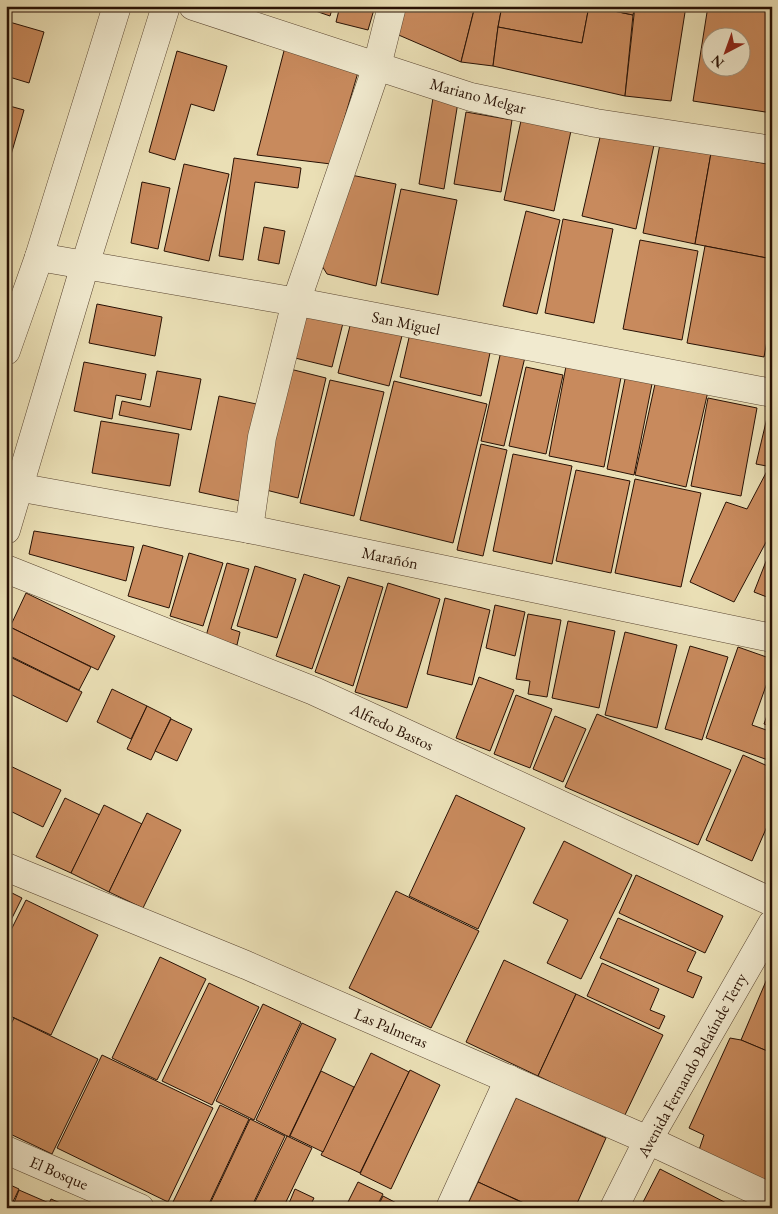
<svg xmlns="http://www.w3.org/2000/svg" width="778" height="1214" font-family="'EB Garamond',serif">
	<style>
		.building { fill: #c88a5d; stroke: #281104; fill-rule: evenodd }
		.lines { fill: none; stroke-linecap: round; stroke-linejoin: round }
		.minor-casing { stroke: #584430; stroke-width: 29 }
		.minor { stroke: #f1eacf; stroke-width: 28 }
		.labels { text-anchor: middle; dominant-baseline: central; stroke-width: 4; stroke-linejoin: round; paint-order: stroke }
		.street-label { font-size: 16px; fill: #281104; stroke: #f1eacf }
	</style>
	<rect width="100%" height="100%" fill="#eadfb5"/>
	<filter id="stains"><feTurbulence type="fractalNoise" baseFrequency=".004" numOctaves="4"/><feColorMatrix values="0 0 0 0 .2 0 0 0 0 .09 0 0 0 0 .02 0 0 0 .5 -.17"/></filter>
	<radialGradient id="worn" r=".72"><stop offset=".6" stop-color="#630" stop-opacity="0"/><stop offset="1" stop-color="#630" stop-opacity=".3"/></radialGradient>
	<!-- building -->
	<g class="building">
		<polygon points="301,6 333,6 330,16"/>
		<polygon points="340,6 375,6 368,30 336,22"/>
		<polygon points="402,6 475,6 461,62 394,33"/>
		<polygon points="475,6 502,6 498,27 493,66 461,62"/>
		<polygon points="502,6 589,6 582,43 498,27"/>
		<polygon points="589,6 633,15 625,96 493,66 498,27 582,43"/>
		<polygon points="591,6 635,6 633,15"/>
		<polygon points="635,6 686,6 671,101 625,96"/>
		<path d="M708,6H772V113L693,101ZM710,38H740V68H710Z"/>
		<polygon points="6,21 44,32 29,83 6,76"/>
		<polygon points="285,47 359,69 331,164 257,155"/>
		<polygon points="177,51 227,66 214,111 191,104 175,160 149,152"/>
		<polygon points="433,98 458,102 444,189 419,184"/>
		<polygon points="6,105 24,110 6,172"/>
		<polygon points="466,112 512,120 501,192 454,184"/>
		<polygon points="522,116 572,126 554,211 504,200"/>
		<polygon points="601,133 654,145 636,229 582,216"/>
		<polygon points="660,144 711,153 695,244 643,233"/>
		<polygon points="711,153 772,165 772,259 695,244"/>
		<polygon points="234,158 301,168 298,188 255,182 243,260 219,256"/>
		<polygon points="184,164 229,174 209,261 164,251"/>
		<polygon points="346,174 396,184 376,286 327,274 319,261"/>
		<polygon points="142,182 170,188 158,249 131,243"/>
		<polygon points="401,189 457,200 438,295 381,283"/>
		<polygon points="526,211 560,220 537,314 503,306"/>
		<polygon points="563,219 613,229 594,323 545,313"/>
		<polygon points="264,227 285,231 279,264 258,260"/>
		<polygon points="640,240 698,251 682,340 623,329"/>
		<polygon points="705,246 772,259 772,314 764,357 687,343"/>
		<polygon points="97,304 162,317 155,356 89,343"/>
		<polygon points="303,312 343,323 332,367 291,357"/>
		<polygon points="352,318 403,332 389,386 338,373"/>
		<polygon points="411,329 491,348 481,396 400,377"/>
		<polygon points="501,351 525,357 504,446 481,441"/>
		<polygon points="567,361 622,372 604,467 549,456"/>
		<polygon points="84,362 146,374 141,400 116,395 112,419 74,411"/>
		<polygon points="526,367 563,375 546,454 509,446"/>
		<polygon points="290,369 326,378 298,498 262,489"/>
		<polygon points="157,371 201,379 191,430 119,415 122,401 150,407"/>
		<polygon points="626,374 653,379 634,475 607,469"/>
		<polygon points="657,375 709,387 686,487 635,475"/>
		<polygon points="330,380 384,392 354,516 300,503"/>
		<polygon points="394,381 487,404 453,543 360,520"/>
		<polygon points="219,396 261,405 240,501 199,492"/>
		<polygon points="708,398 757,408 741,496 691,486"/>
		<polygon points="771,401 772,401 772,467 756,464"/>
		<polygon points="101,421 179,434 170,486 92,473"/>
		<polygon points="481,444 507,450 483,556 457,550"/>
		<polygon points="513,454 572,466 552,564 493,551"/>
		<polygon points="576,470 630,481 611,573 556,561"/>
		<polygon points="767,471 772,473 772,531 734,602 690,582 726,502 747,509"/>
		<polygon points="635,479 701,493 681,587 615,573"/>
		<polygon points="34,531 134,547 126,581 29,554"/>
		<polygon points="143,545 183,556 169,608 128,596"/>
		<polygon points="772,546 772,599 754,592"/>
		<polygon points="189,553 223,563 203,626 170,616"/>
		<polygon points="227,563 249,569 231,629 240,632 237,645 206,636"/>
		<polygon points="255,566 296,579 277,638 237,626"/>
		<polygon points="304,574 340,586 312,669 276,656"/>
		<polygon points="348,577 383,587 353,686 315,672"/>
		<polygon points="388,583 440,599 407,708 355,692"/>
		<polygon points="26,593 115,636 98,670 10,627"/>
		<polygon points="445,598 490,610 472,685 427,674"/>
		<polygon points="495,605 525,612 515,656 486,648"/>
		<polygon points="528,614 561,620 547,697 528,694 530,681 516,679"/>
		<polygon points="568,621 615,631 599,708 552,698"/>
		<polygon points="12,628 91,667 79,690 6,654 6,640"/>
		<polygon points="625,632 677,645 657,728 605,715"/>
		<polygon points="690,646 728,657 702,740 665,729"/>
		<polygon points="738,647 772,659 772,669 752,725 772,732 772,749 768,760 706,738"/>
		<polygon points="6,655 82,692 67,722 6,692"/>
		<polygon points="479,677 514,690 490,751 456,738"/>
		<polygon points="112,689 147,706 131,739 97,722"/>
		<polygon points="516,695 552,709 530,768 494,754"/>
		<polygon points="772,701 772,727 764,724"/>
		<polygon points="147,706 171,718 151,760 127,749"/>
		<polygon points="597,714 731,770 698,845 565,787"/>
		<polygon points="555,716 586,729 563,782 533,769"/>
		<polygon points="171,719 192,729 177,761 155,751"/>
		<polygon points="743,755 772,768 772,815 752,861 706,840"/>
		<polygon points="6,764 61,790 43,827 6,809"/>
		<polygon points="456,795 525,828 478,929 409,896"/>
		<polygon points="65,798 100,815 71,873 36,857"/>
		<polygon points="104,805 142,824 109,892 71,873"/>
		<polygon points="147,813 181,830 143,908 109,892"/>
		<polygon points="564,841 632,875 581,979 547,963 568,920 533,903"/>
		<polygon points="636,875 723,916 705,953 619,913"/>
		<polygon points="6,890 22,898 6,930"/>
		<polygon points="396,891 479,931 431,1028 349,988"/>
		<polygon points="26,900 98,935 51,1035 6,1014 6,940"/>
		<polygon points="618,918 696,952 687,971 702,977 693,998 600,958"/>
		<polygon points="160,957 206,979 157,1080 112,1058"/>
		<polygon points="504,960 576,994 538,1076 466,1042"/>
		<polygon points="602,963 659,989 650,1010 665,1016 659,1029 587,996"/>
		<polygon points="772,967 772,1053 741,1040"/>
		<polygon points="209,983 259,1007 212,1105 162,1081"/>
		<polygon points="576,994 663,1035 624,1117 538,1076"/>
		<polygon points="263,1004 301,1022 254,1120 216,1101"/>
		<polygon points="14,1018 98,1059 52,1154 6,1132 6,1034"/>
		<polygon points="302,1023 336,1039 289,1137 256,1120"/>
		<polygon points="730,1038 741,1040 772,1053 772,1188 697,1156 704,1135 689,1128"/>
		<polygon points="371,1053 409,1072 360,1173 321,1155"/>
		<polygon points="102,1055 213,1108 168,1202 57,1148"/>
		<polygon points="410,1070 440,1085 391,1189 360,1174"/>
		<polygon points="321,1071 354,1087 323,1152 290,1136"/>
		<polygon points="516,1098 606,1138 575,1208 535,1208 478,1182"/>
		<polygon points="220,1105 249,1119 207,1208 184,1208 173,1202"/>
		<polygon points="250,1119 285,1136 251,1208 208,1208"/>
		<polygon points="287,1136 312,1148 283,1208 252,1208"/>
		<polygon points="660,1169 736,1208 640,1208"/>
		<polygon points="358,1182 383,1194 376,1208 345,1208"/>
		<polygon points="478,1182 534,1208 466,1208"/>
		<polygon points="6,1183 19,1189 10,1208 6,1208"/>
		<polygon points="295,1189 314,1198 309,1208 287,1208"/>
		<polygon points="19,1190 49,1203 46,1208 12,1208"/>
		<polygon points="383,1196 406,1208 377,1208"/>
		<polygon points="51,1199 72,1208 47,1208"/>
	</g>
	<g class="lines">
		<defs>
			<g id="minor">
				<polyline points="193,6 471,97 596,123 772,150"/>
				<polyline points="39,257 314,305 772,393"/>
				<polyline points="6,351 39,257 117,6"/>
				<polyline points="6,485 249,529 772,638"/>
				<polyline points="249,529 262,437 296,302 345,160 377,66 392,6"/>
				<polyline points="6,530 85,265 166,6"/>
				<polyline points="6,569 314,691 772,902"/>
				<polyline points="6,867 246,965 648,1140 772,1198"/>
				<polyline points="6,1150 140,1208"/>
				<polyline points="450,1208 509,1079"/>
				<polyline points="614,1208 648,1140 772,924"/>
			</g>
		</defs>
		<!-- minor casing -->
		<use href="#minor" class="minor-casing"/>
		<!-- minor -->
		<use href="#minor" class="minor"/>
	</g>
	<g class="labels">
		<!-- street labels -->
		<g class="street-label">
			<text transform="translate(478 96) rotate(15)">Mariano Melgar</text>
			<text transform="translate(406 323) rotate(11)">San Miguel</text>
			<text transform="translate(390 558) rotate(12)">Marañón</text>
			<text transform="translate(392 727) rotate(25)">Alfredo Bastos</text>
			<text transform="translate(391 1028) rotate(23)">Las Palmeras</text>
			<text transform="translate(692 1065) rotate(-61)">Avenida Fernando Belaúnde Terry</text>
			<text transform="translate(59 1173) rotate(23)">El Bosque</text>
		</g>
	</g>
	<!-- margin -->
	<rect width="778" height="1214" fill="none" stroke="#eadfb5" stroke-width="25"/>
	<rect x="8" y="8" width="763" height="1199" fill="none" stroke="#281104" stroke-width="2.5"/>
	<rect x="12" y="12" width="753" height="1189" fill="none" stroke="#281104"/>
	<!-- north arrow -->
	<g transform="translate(726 52) rotate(221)"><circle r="24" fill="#f1eacf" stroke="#a1937e"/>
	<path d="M0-4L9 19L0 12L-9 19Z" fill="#8f2418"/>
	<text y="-8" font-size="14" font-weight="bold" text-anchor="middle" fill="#281104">N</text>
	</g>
	<rect width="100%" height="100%" filter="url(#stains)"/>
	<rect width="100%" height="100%" fill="url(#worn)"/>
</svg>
